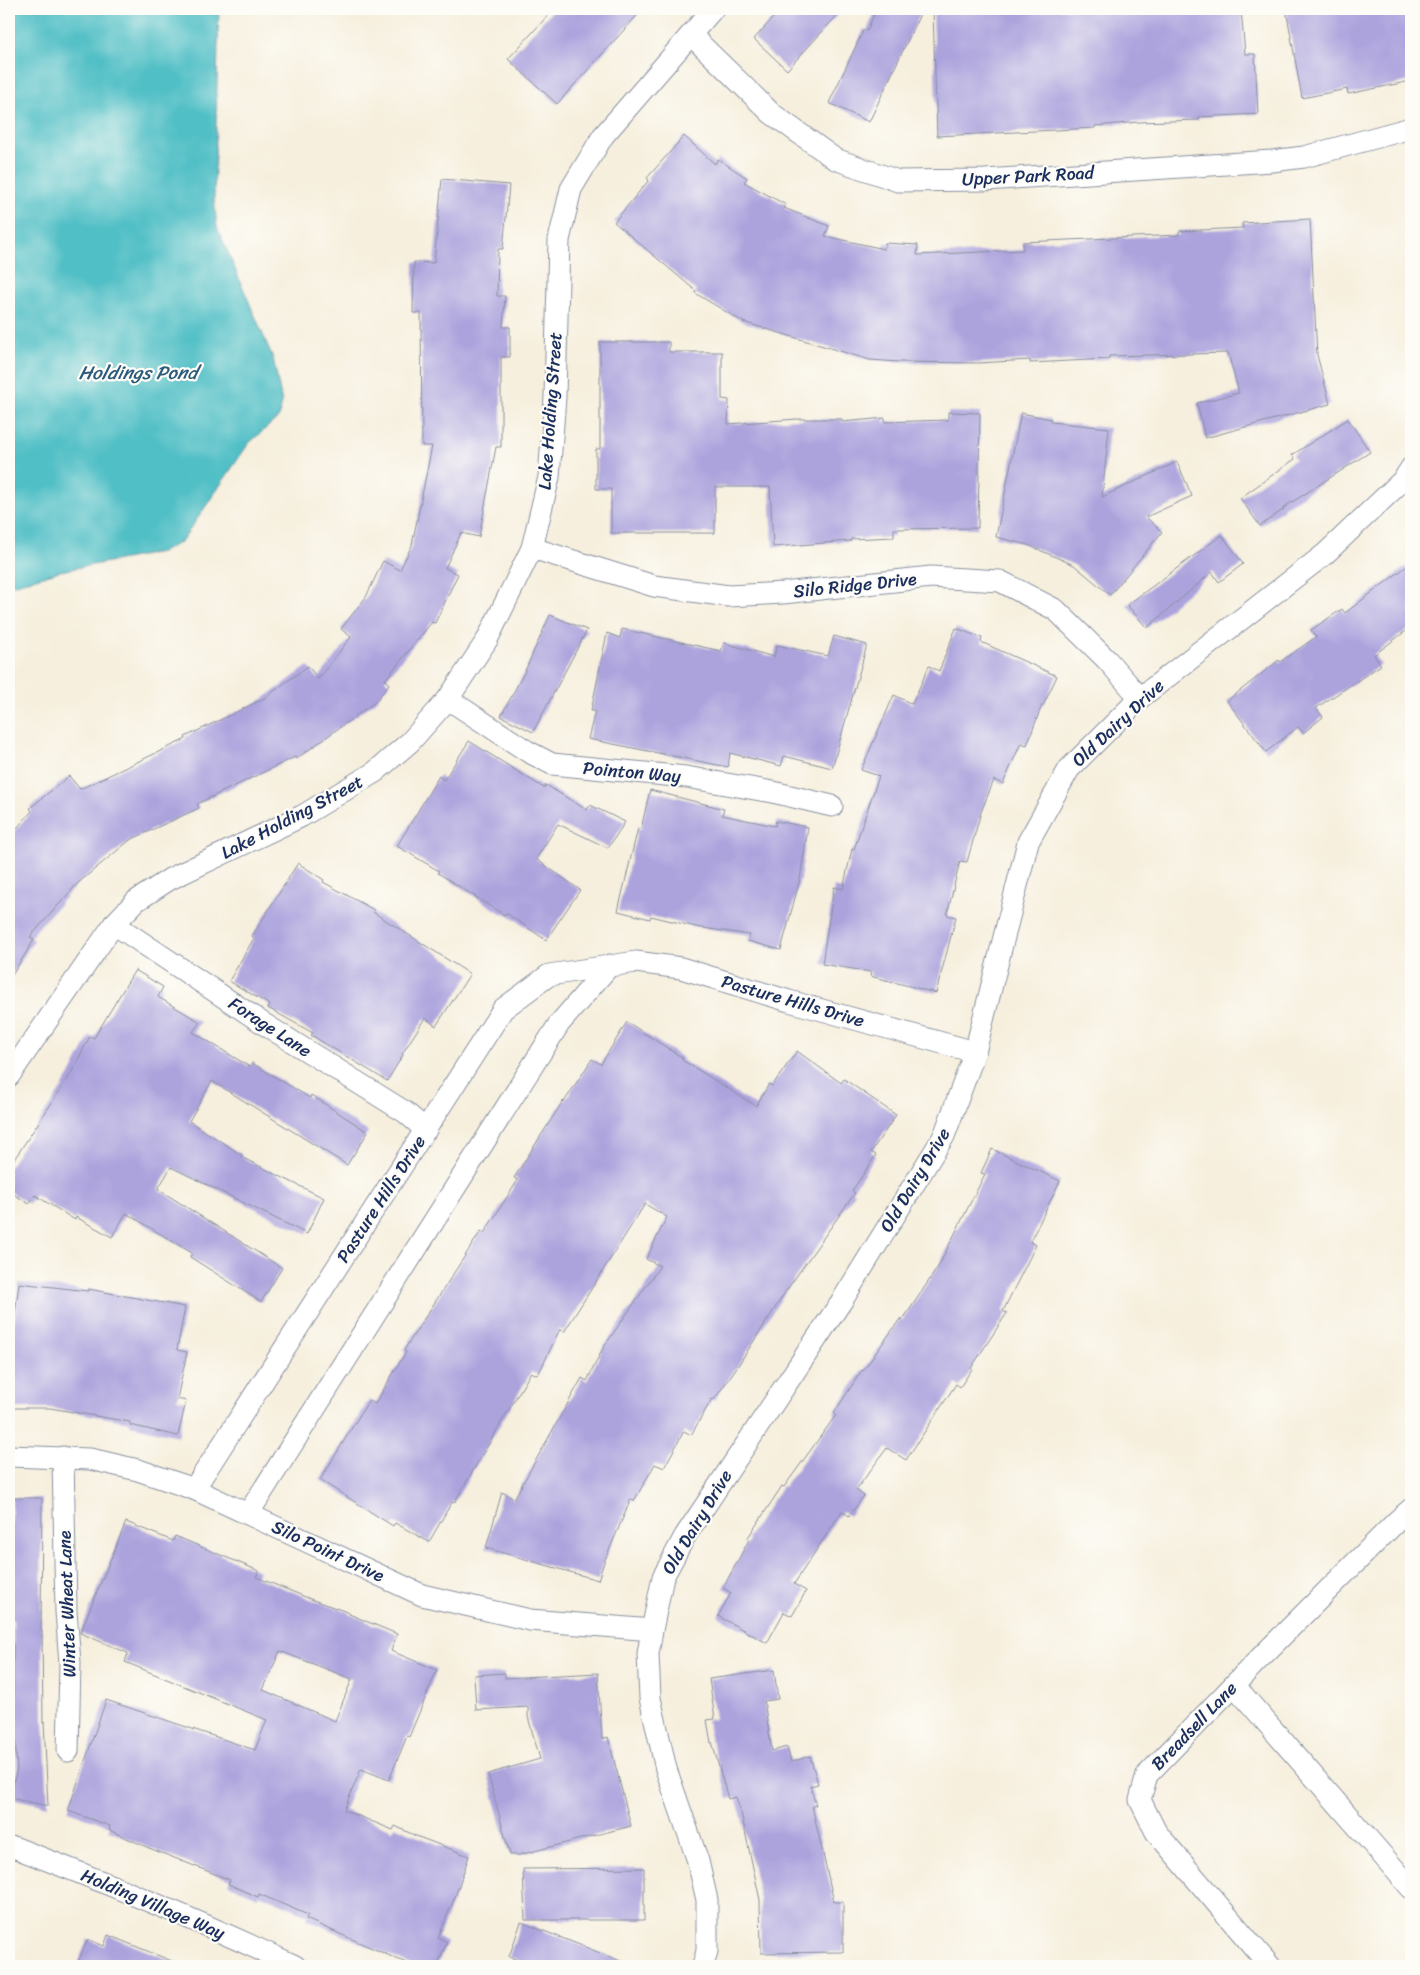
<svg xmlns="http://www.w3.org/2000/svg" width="1420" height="1975" font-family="Sriracha,sans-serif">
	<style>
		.water { fill: #51bfc6; stroke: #367792 }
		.building { fill: #aca3dd; fill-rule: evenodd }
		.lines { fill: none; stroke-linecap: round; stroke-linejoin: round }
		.minor-casing { stroke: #888f9e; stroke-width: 23 }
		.minor { stroke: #fff; stroke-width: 21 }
		.labels { text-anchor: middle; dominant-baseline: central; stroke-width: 4.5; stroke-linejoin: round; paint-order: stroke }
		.street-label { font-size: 18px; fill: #1b2f5e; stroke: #fdfcf7 }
		.water-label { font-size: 19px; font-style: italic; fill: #2b5a7d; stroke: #fdfcf7 }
	</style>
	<rect width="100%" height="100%" fill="#fdfcf7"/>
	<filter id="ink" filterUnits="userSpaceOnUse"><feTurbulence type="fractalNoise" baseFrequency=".02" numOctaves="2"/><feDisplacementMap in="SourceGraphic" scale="10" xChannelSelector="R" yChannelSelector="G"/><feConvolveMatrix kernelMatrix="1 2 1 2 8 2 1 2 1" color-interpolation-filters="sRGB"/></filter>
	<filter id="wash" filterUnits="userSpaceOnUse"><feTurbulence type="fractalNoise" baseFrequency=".0096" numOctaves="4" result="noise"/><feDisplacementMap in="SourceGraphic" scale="20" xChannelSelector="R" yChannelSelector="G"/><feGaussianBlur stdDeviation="1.12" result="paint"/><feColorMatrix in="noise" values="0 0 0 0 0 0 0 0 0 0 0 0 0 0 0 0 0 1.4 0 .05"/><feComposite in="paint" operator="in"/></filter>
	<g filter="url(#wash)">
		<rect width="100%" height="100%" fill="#f6efdd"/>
		<!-- water -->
		<polygon class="water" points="9,9 219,9 214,199 217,227 273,358 282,402 279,417 249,443 182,541 162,552 60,571 9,586"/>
		<g id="blocks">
			<!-- building -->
			<g class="building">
				<polygon points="554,9 643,9 557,104 508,59"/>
				<polygon points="781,9 843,9 787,70 754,39"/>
				<polygon points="876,9 922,10 869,122 829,103 864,29 867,31"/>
				<polygon points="956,9 1241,9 1245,54 1255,54 1258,114 1199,117 1199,120 1139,122 1095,126 1095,128 937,136 933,10"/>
				<polygon points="1286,9 1411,9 1411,81 1348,94 1347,89 1302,98"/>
				<polygon points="684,136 715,164 718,159 747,178 744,182 786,205 784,208 829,226 825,236 884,249 885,243 918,245 917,255 1023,250 1023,242 1179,235 1179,231 1243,228 1242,223 1310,219 1317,355 1330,404 1205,438 1197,403 1239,393 1228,353 1109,356 1109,359 1030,363 1030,360 978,363 899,362 870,360 743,322 695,293 696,291 614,222 649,180 647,178"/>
				<polygon points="442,179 509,185 503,249 498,249 497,296 505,296 503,327 510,327 510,357 501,357 501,447 496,447 479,537 461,533 445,568 458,574 435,623 432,622 385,680 389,684 375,702 296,759 295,757 197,804 199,808 130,840 78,883 30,937 34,940 9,980 9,837 32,811 30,808 69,776 80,789 186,739 185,737 263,699 308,666 318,679 351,637 341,629 366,597 383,561 400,570 412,545 432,446 422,446 421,313 413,313 414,262 434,263"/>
				<polygon points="600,342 669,342 669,352 722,352 722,399 729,400 728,424 797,419 842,419 842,422 885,418 885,422 948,420 948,412 980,413 978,528 894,529 894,537 851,539 851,541 773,547 770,487 715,487 715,533 611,533 611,489 596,489 596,449 600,449"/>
				<polygon points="1021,413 1051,419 1051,422 1109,428 1102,497 1177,462 1192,496 1146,517 1162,532 1110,595 1074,565 1028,545 996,537"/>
				<polygon points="1348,419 1370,452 1283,508 1284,509 1260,526 1240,498 1295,459 1292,455"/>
				<polygon points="1222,535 1243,564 1219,582 1212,572 1147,628 1127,605"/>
				<polygon points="1411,563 1411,627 1374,655 1381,665 1316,708 1323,717 1303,733 1298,727 1266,752 1227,701 1279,660 1280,662 1316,637 1311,630 1342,609 1345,613"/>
				<polygon points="550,615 587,630 533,732 501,716 525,671"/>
				<polygon points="956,628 982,638 981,642 1057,676 1043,706 1042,705 1027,745 1021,743 1003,784 994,780 981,812 967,862 960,861 947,915 956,917 936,993 870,976 871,972 822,964 834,887 843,889 852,849 854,849 879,776 861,770 894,695 912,704 929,666 939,671"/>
				<polygon points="622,629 721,651 724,643 774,657 777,645 828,656 834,636 867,645 832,768 784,756 781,766 730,753 728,767 588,739 595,711 591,711 607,633 620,638"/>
				<polygon points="469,741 544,788 546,785 587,810 590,805 625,822 608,848 558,824 536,859 580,890 546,940 506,913 504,915 438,873 439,871 397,846 439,776 444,780"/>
				<polygon points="650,790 724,809 722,815 775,826 776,821 808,827 800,879 781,950 748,941 750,935 696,927 651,916 650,919 618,911 638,828 641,829"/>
				<polygon points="298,863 324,880 323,882 374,910 373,912 470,974 436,1026 425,1018 402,1054 403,1055 387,1081 311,1035 313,1033 268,1008 270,1005 229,981 254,938 252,936"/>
				<polygon points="135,970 163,987 158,997 200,1022 193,1032 250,1067 252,1063 310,1098 311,1095 368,1132 347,1165 212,1081 189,1121 242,1155 241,1157 324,1198 307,1234 171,1167 158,1189 282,1268 261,1302 190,1257 192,1253 126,1213 112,1237 76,1217 75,1220 35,1195 29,1204 9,1191 9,1167 69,1077 90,1036 94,1038"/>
				<polygon points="627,1022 683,1058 682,1060 756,1106 769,1084 772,1086 797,1051 841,1083 844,1079 896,1115 871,1152 876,1155 852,1191 855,1193 786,1291 739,1364 714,1400 712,1399 691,1435 684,1431 664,1468 655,1464 634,1501 631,1499 604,1562 598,1580 486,1548 502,1492 514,1499 582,1378 587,1381 603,1348 660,1266 646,1259 667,1217 645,1204 564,1332 560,1329 538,1375 531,1372 454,1503 452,1502 429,1542 395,1523 393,1526 320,1480 369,1400 375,1404 406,1352 404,1350 481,1231 484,1233 518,1180 514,1178 563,1101 564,1102 592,1059 601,1064"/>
				<polygon points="992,1149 1060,1181 1030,1242 1036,1245 1003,1311 1007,1313 971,1368 972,1369 960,1387 956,1384 906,1460 887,1448 856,1490 864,1496 849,1516 842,1511 794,1584 806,1591 792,1616 784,1612 767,1643 718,1616 731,1593 723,1588 749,1540 747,1539 782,1486 784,1487 836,1415 834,1413 862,1370 863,1371 900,1319 902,1321 938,1267 985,1174 981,1173"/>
				<polygon points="19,1283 88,1291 88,1289 185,1307 177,1350 187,1352 177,1399 186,1401 178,1436 130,1425 130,1422 50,1408 9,1408 9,1346 11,1346"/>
				<polygon points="12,1498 42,1498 41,1631 42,1631 43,1723 44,1721 48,1806 10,1798 17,1769 13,1706 13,1620 11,1620"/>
				<path d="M126,1522L173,1541L175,1536L259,1571L256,1577L313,1600L350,1613L349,1614L397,1634L391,1651L437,1670L409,1737L407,1736L389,1780L361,1769L344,1810L393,1830L395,1826L416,1836L469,1856L456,1894L438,1938L447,1942L437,1966H413L306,1919L308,1915L259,1894L258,1897L228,1884L230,1880L149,1848L109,1830L110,1826L68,1811L106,1700L255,1750L267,1720L125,1662L128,1653L80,1633ZM280,1651L352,1679L335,1721L263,1690Z"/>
				<polygon points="774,1670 778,1699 764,1701 772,1751 787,1747 791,1762 810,1756 818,1784 810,1786 816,1805 812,1806 834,1902 843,1902 843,1952 761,1953 760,1900 742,1817 736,1797 728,1799 712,1742 711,1743 707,1720 715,1719 709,1679"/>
				<polygon points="505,1673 505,1678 598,1673 602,1739 608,1737 631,1826 519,1855 510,1855 488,1774 540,1759 528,1717 528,1707 476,1710 474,1675"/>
				<polygon points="644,1868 644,1920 525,1920 523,1869"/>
				<polygon points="521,1922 631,1965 631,1966 535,1966 509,1957"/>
				<polygon points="108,1935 184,1966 76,1966 88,1939 104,1946"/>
			</g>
		</g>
	</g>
	<g filter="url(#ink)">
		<use href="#blocks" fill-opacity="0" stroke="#888f9e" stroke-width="1"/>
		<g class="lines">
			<defs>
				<g id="minor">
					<polyline points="691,35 771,113 835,159 898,181 985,180 1272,161 1304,157 1411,128"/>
					<polyline points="532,548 654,586 729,596 783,593 931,577 1000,581 1056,610 1107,660 1140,698"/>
					<polyline points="448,699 527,751 552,764 686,777 773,792 832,806"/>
					<polyline points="114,924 264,1024 405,1112 426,1130"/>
					<polyline points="9,1076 114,924 136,901 170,879 302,816 375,772 410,742 448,699 487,640 532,548 549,477 555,397 559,240 571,189 603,136 713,9"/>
					<polyline points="9,1456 90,1459 138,1470 194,1489 422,1595 530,1620 652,1630"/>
					<polyline points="63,1457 66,1611 70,1663 68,1751"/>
					<polyline points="194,1489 503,1009 549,975 636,962 681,968 789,1001 975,1052"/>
					<polyline points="248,1514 559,1024 610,965"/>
					<polyline points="1234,1685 1411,1888"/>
					<path d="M9,1847L16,1848C110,1884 204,1923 295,1966"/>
					<polyline points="703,1966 707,1951 707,1900 698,1861 666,1769 650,1698 648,1654 652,1630 663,1577 685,1536 843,1299 944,1136 975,1052 1028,842 1069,769 1140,698 1325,554 1404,479 1411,468"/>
					<polyline points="1270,1966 1156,1832 1140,1800 1147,1775 1257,1661 1397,1521 1411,1509"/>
				</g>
			</defs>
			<!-- minor casing -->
			<use href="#minor" class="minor-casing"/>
			<!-- minor -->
			<use href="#minor" class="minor"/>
		</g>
	</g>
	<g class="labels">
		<!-- street labels -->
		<g class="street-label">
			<text transform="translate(1028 176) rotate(-3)">Upper Park Road</text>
			<text transform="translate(550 411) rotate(-86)">Lake Holding Street</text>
			<text transform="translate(855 585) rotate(-6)">Silo Ridge Drive</text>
			<text transform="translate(1118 723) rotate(-43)">Old Dairy Drive</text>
			<text transform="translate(632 772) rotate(5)">Pointon Way</text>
			<text transform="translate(292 817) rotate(-28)">Lake Holding Street</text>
			<text transform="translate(793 1001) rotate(16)">Pasture Hills Drive</text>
			<text transform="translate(270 1027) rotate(33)">Forage Lane</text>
			<text transform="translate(915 1180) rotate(-59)">Old Dairy Drive</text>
			<text transform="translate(381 1199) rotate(-57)">Pasture Hills Drive</text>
			<text transform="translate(697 1522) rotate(-59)">Old Dairy Drive</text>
			<text transform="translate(328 1551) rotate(25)">Silo Point Drive</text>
			<text transform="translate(67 1604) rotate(-92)">Winter Wheat Lane</text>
			<text transform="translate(1194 1726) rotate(-46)">Breadsell Lane</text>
			<text transform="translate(153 1904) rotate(23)">Holding Village Way</text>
		</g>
		<!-- water labels -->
		<g class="water-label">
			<text x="138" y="372">Holdings Pond</text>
		</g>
	</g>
	<!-- margin -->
	<rect width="1420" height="1975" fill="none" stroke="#fdfcf7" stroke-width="30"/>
</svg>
